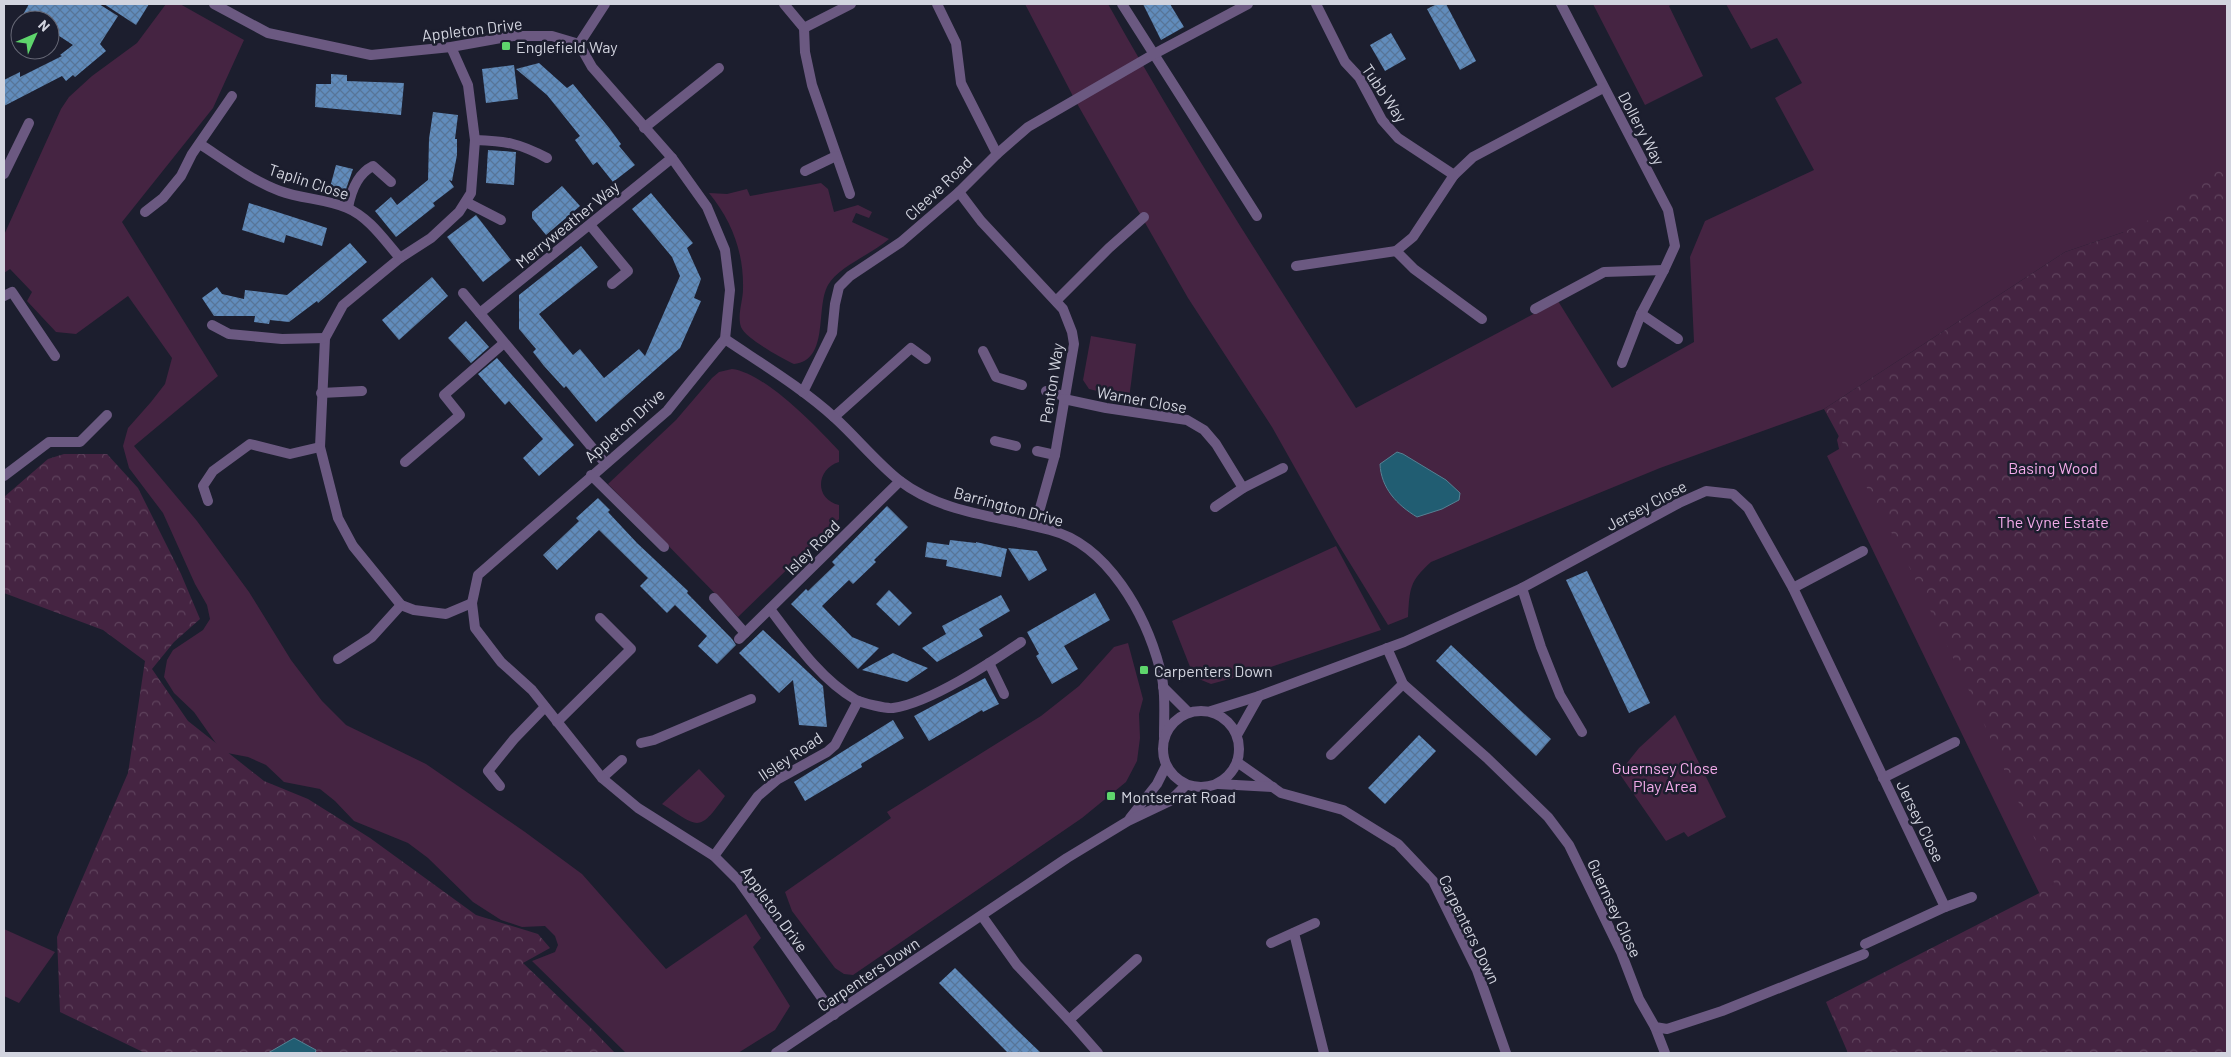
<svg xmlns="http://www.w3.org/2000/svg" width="2231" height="1057" font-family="Barlow,sans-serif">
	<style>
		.green { fill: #452442 }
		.forest { fill: url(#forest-crowns) }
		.water { fill: #215d72; stroke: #568193 }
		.building { fill: url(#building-cross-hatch) }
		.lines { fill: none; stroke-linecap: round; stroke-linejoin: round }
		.service { stroke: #6b5981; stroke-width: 10 }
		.minor { stroke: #6b5981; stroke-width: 10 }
		.tertiary { stroke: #6b5981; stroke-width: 10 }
		.poi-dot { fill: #5ed56c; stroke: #1c1e2e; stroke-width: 2 }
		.labels { text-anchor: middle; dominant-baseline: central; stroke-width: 5; stroke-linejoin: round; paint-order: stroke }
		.street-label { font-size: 16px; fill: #d2d4df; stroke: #1c1e2e }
		.poi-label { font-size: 16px; fill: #d2d4df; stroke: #1c1e2e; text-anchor: start }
		.park-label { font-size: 16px; fill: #f3abea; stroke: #1c1e2e }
	</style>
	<defs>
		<pattern id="forest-crowns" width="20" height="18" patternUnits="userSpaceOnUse" patternTransform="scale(1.25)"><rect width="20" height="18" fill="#452442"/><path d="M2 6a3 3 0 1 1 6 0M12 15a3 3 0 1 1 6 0" fill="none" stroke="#5f435d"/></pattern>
		<pattern id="building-cross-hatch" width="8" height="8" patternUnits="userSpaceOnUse" patternTransform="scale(1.25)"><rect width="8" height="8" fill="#618cbc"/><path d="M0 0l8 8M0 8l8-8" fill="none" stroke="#577598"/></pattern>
	</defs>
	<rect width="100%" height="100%" fill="#1c1e2e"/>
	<!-- green -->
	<g class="green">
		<polygon points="166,4 180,4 244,40 213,108 122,222 218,376 134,446 197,521 249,592 291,660 322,701 346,725 426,764 525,832 582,874 666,969 746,914 761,938 753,947 790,1006 775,1030 738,1053 626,1053 532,961 555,952 558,945 555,936 545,926 522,927 501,920 473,902 428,858 408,843 354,821 335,801 320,789 284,782 266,765 248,757 222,752 194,712 174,693 164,677 167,660 173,650 203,630 210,619 207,605 195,584 163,513 129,468 123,446 128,428 151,402 165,384 172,358 128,296 76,334 56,332 27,301 32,292 10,269 4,273 4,235 61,109 69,97 92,76 137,43"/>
		<path d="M1025,4H1108C1185,142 1271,275 1356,408L1558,301L1612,388L1694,342L1690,257L1705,221L1814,170L1775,98L1802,83L1777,38L1751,49L1726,4H2227V1053L2044,903L1827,456L1839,449L1837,440L1841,431L2124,232L2065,252L1824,409L1660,468L1431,562C1409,582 1410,588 1408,617L1388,625L1335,539L1272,427L1188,298L1075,100Z"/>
		<polygon points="1593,4 1672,4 1669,6 1703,76 1645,105"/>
		<path d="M821,183L828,189L834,212L858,205L872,212L869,218L856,213L852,222L889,239C872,254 838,267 828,285C815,308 830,360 794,364C782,358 746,339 741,327C737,315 743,301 743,289C744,253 732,221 709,193L727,194L747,189L750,196Z"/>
		<polygon points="1091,336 1136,344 1129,399 1089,389 1083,380"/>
		<path d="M732,369C765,373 816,426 839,451V462C816,469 814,499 839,505V519L738,617L608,484L676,420L712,378L719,372Z"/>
		<polygon points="1336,546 1381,630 1259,671 1211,684 1194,677 1172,621"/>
		<polygon points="1128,643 1143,699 1139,714 1140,738 1137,761 1126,782 1082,818 853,975 844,974 835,968 792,911 785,892 891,818 887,812 1041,716 1079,686 1114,647"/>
		<polygon points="1675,715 1726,817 1688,837 1684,832 1666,841 1619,773 1639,748"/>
		<path d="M699,769L725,796C698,834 699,827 662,804Z"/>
		<polygon points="4,929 55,952 19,1003 4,996"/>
	</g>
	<!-- forest -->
	<g class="forest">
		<polygon points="2227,150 2227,1053 1848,1053 1826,1002 2055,885 1974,701 1903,554 1824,409 2065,252 2124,232 2172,209"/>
		<polygon points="64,454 107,454 138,488 181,574 200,619 174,642 152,669 188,721 264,781 308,799 370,838 476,915 538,934 550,948 523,963 590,1027 615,1053 145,1053 60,1012 57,937 128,773 145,661 103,630 4,593 4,497 48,459"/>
	</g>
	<!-- water -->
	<g class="water">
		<path d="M1397,452L1403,454L1446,480L1460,493L1459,500L1442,509L1417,517C1397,505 1381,488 1380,464Z"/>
		<polygon points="294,1038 316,1050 315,1053 268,1053"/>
	</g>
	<!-- building -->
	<g class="building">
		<polygon points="29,4 99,4 118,16 100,44 106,51 75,77 73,75 66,81 62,76 4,106 4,80 20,72 20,77 62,56 60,55 73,45 50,30 50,20 20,20"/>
		<polygon points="104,4 149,4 136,25"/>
		<polygon points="1143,4 1170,4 1184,27 1161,40"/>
		<polygon points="1437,4 1446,4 1476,61 1460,70 1427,9"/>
		<polygon points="1391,33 1406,59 1385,71 1370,45"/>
		<polygon points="539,63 567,88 573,84 610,129 621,144 619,146 635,165 613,182 597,162 593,165 575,140 580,136 547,95 516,69"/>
		<polygon points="514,65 518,99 486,103 482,69"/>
		<polygon points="331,74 347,75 347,81 404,83 401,115 315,107 316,84 331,84"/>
		<polygon points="433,112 458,115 455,139 457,139 457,155 452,181 449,180 454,187 433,203 435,206 396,237 375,211 391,197 397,205 428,180 429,139"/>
		<polygon points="488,150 516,152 514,185 486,183"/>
		<polygon points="336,165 353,169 344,195 329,191"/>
		<polygon points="562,186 580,206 546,235 532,218 532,212"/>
		<polygon points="651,193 693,243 687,248 701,279 694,298 701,301 680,348 596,422 566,386 564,388 544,366 533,352 536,349 519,329 519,295 581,246 598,267 539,314 573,355 580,349 604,378 639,349 645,356 680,276 672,257 632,209"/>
		<polygon points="249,203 327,228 322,246 286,235 284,243 242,230"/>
		<polygon points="476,215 511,260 483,282 447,237"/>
		<polygon points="350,243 367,262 318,303 317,301 289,322 270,320 269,324 254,322 255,316 214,316 202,298 217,287 222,294 244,299 245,290 287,295"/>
		<polygon points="432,277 448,296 399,340 382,320"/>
		<polygon points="466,321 489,347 471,363 448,338"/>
		<polygon points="497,358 574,445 539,476 523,458 543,439 509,401 505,405 478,374"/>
		<polygon points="598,498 610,510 608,512 637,543 688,591 687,593 732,639 736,645 717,664 698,646 707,636 675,605 667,613 640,586 648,578 599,530 557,570 543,555 579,521 576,518"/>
		<polygon points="887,506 908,527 874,560 876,562 853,584 849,580 822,606 852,637 879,648 858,669 791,604 806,589 808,591 835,565 832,562"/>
		<polygon points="950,540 976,543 976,542 1007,549 1001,577 946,566 947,560 925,557 927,542 949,545"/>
		<polygon points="1008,548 1037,551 1047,570 1029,581"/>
		<polygon points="1587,571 1650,703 1629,713 1566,580"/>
		<polygon points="889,590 912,613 899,626 876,604"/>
		<polygon points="1095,593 1110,620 1064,646 1078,669 1052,684 1036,656 1039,654 1027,632"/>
		<polygon points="1001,595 1010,611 979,629 983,636 937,662 922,648 946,634 942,626"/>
		<polygon points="763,630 823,686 827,727 799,725 793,680 779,693 739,653"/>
		<polygon points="1451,645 1551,739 1536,756 1436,661"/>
		<polygon points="893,653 908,660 928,668 907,682 862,670"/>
		<polygon points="985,678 999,704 983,712 982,710 929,741 914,716"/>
		<polygon points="893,720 904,738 861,764 862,767 805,801 794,782"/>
		<polygon points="1419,735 1436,751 1385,804 1368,788"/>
		<polygon points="955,968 1017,1030 1041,1053 1008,1053 939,983"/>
	</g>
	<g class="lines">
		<!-- service -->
		<g class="service">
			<polyline points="644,128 719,68"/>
			<path d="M475,140C506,141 519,143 547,158"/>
			<polyline points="466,202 501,220"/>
			<path d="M348,208C351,191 357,174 373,166L391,182"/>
			<polyline points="590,225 628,271 612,284"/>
			<polyline points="4,296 12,292 55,356"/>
			<polyline points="1056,301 1109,248 1144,217"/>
			<polyline points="983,351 996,377 1022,385"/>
			<polyline points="1046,391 1064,396"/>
			<polyline points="321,393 362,391"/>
			<polyline points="834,417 911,348 926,359"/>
			<polyline points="995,441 1016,446"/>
			<polyline points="1037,451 1055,455"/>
			<polyline points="405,462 460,415 444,395 504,343"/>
			<polyline points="4,476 49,442 80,442 107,415"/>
			<polyline points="1522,588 1541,647 1560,695 1582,732"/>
			<polyline points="1793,588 1863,551"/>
			<polyline points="557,722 631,649 600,618"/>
			<polyline points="641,743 654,740 751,699"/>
			<polyline points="1331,755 1403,684"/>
			<polyline points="602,778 622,760"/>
			<polyline points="1883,778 1955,742"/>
			<polyline points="500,786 488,771 514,739 545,707"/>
			<polyline points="1865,944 1945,907 1972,897"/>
			<polyline points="1069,1020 1137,959"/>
			<polyline points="1655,1027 1665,1053"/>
		</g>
		<!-- minor -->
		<g class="minor">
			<polyline points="214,4 268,33 371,55 451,47 513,36 552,36 579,44 592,67 672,158 707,207 725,250 730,290 725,339 667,411 478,575 472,603 475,628 501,662 532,690 602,778 638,808 714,856 739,881 834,1015"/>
			<polyline points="784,4 804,28 805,52 812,85 850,194"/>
			<polyline points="937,4 956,43 961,83 997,154"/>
			<polyline points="1122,4 1257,216"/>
			<polyline points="1561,4 1668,210 1675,246 1664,270 1641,314 1622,363"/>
			<polyline points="804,28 851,4"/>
			<polyline points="579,44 605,4"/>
			<polyline points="451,47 468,85 475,140 471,193 459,212 431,238 400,258 343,305 325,338 320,447 338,518 353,546 401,605 414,610 446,614 472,603"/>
			<path d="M200,144C226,161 251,180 280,191C302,199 326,199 347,208C369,217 385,241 400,258"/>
			<polyline points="805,171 836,156"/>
			<polyline points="4,174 29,123"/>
			<polyline points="1454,175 1473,157 1603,88"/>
			<polyline points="959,192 981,221 1063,309 1072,332 1074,344 1055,455 1035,526"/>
			<polyline points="145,212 163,198 181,176 192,154 232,96"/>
			<polyline points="1396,251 1414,269 1482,319"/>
			<polyline points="1296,266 1396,251 1413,237 1454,175 1398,138 1382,120 1359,77 1345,62 1316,4"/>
			<polyline points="463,293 605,463"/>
			<polyline points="1535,309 1604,272 1664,270"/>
			<polyline points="480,313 672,158"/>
			<polyline points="1641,314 1678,339"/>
			<polyline points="212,325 229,334 282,339 325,338"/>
			<path d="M725,339C762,364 802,388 835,418C856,437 878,464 900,481C943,514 1000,516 1050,530C1108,545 1146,615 1160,669C1166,690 1164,715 1164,737"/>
			<polyline points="803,392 832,333 835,304 839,287 850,276 901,242 959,192 997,154 1028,127 1154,54 1248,4"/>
			<polyline points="1064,399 1106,408 1187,420 1204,430 1216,444 1243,488"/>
			<polyline points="591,475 664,547"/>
			<polyline points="208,501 203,486 213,471 250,444 290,454 320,447"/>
			<polyline points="1215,507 1243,488 1283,468"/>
			<polyline points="714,598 745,633"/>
			<path d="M770,609C795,642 820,679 856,700C862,703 887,709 893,708C930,703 990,663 1021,642"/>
			<polyline points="739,639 900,481"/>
			<polyline points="1387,648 1403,684 1487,758 1548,817 1569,845 1621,952 1639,999 1655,1027 1667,1029 1722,1011 1864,954"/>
			<polyline points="338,659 372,637 401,605"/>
			<polyline points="989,663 1004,694"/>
			<polyline points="1163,687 1188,712"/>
			<polyline points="1211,711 1259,696 1404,642 1522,588 1679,503 1706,491 1733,494 1748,508 1793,588 1945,907"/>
			<polyline points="1237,735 1259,696"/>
			<polyline points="714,856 758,796 778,779 827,752 835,745 858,701"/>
			<polyline points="982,916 1017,965 1069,1020 1098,1053"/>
			<polyline points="1294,933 1324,1053"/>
			<polyline points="1271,943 1315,923"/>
		</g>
		<!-- tertiary -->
		<g class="tertiary">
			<circle cx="1201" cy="749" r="38"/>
			<polyline points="1237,762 1281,793 1343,810 1398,844 1433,881 1477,970 1506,1053"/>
			<polyline points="1218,784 1273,787"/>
			<polyline points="1130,818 1157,784 1166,766"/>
			<polyline points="776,1053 1067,858 1128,821 1170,801 1186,785"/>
		</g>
	</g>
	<!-- markers -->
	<g class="poi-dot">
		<rect x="501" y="41" width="10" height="10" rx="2.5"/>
		<rect x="1139" y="665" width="10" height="10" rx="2.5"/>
		<rect x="1106" y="791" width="10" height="10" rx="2.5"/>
	</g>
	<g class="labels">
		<!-- street labels -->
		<g class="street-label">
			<text transform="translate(472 29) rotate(-7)">Appleton Drive</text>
			<text transform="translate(1385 93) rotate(56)">Tubb Way</text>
			<text transform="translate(1642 128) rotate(62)">Dollery Way</text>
			<text transform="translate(309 181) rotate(18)">Taplin Close</text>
			<text transform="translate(938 188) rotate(-43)">Cleeve Road</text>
			<text transform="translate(567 224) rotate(-39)">Merryweather Way</text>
			<text transform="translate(1051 383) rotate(-81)">Penton Way</text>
			<text transform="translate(1142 399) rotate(10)">Warner Close</text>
			<text transform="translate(624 425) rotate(-42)">Appleton Drive</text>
			<text transform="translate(1646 505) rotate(-28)">Jersey Close</text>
			<text transform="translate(1009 506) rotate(15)">Barrington Drive</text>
			<text transform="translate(812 547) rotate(-45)">Isley Road</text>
			<text transform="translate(790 756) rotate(-34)">Ilsley Road</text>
			<text transform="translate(1921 821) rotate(64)">Jersey Close</text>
			<text transform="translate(1615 908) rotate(65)">Guernsey Close</text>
			<text transform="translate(775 909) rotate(54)">Appleton Drive</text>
			<text transform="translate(1470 929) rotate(64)">Carpenters Down</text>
			<text transform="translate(868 974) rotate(-34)">Carpenters Down</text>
		</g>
		<!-- poi labels -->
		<g class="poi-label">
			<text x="516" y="46">Englefield Way</text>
			<text x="1154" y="670">Carpenters Down</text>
			<text x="1121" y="796">Montserrat Road</text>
		</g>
		<!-- park labels -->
		<g class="park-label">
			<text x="2053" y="467">Basing Wood</text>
			<text x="2053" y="521">The Vyne Estate</text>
			<text x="1665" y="767">Guernsey Close<tspan x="1665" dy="18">Play Area</tspan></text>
		</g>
	</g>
	<!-- border -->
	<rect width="2231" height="1057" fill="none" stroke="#d2d4df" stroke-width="10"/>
	<!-- north arrow -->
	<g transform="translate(35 35) rotate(45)"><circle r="24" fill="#1c1e2e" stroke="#656775"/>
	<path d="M0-4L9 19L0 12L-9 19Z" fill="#5ed56c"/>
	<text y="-8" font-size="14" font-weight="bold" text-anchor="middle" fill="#d2d4df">N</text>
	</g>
</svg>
